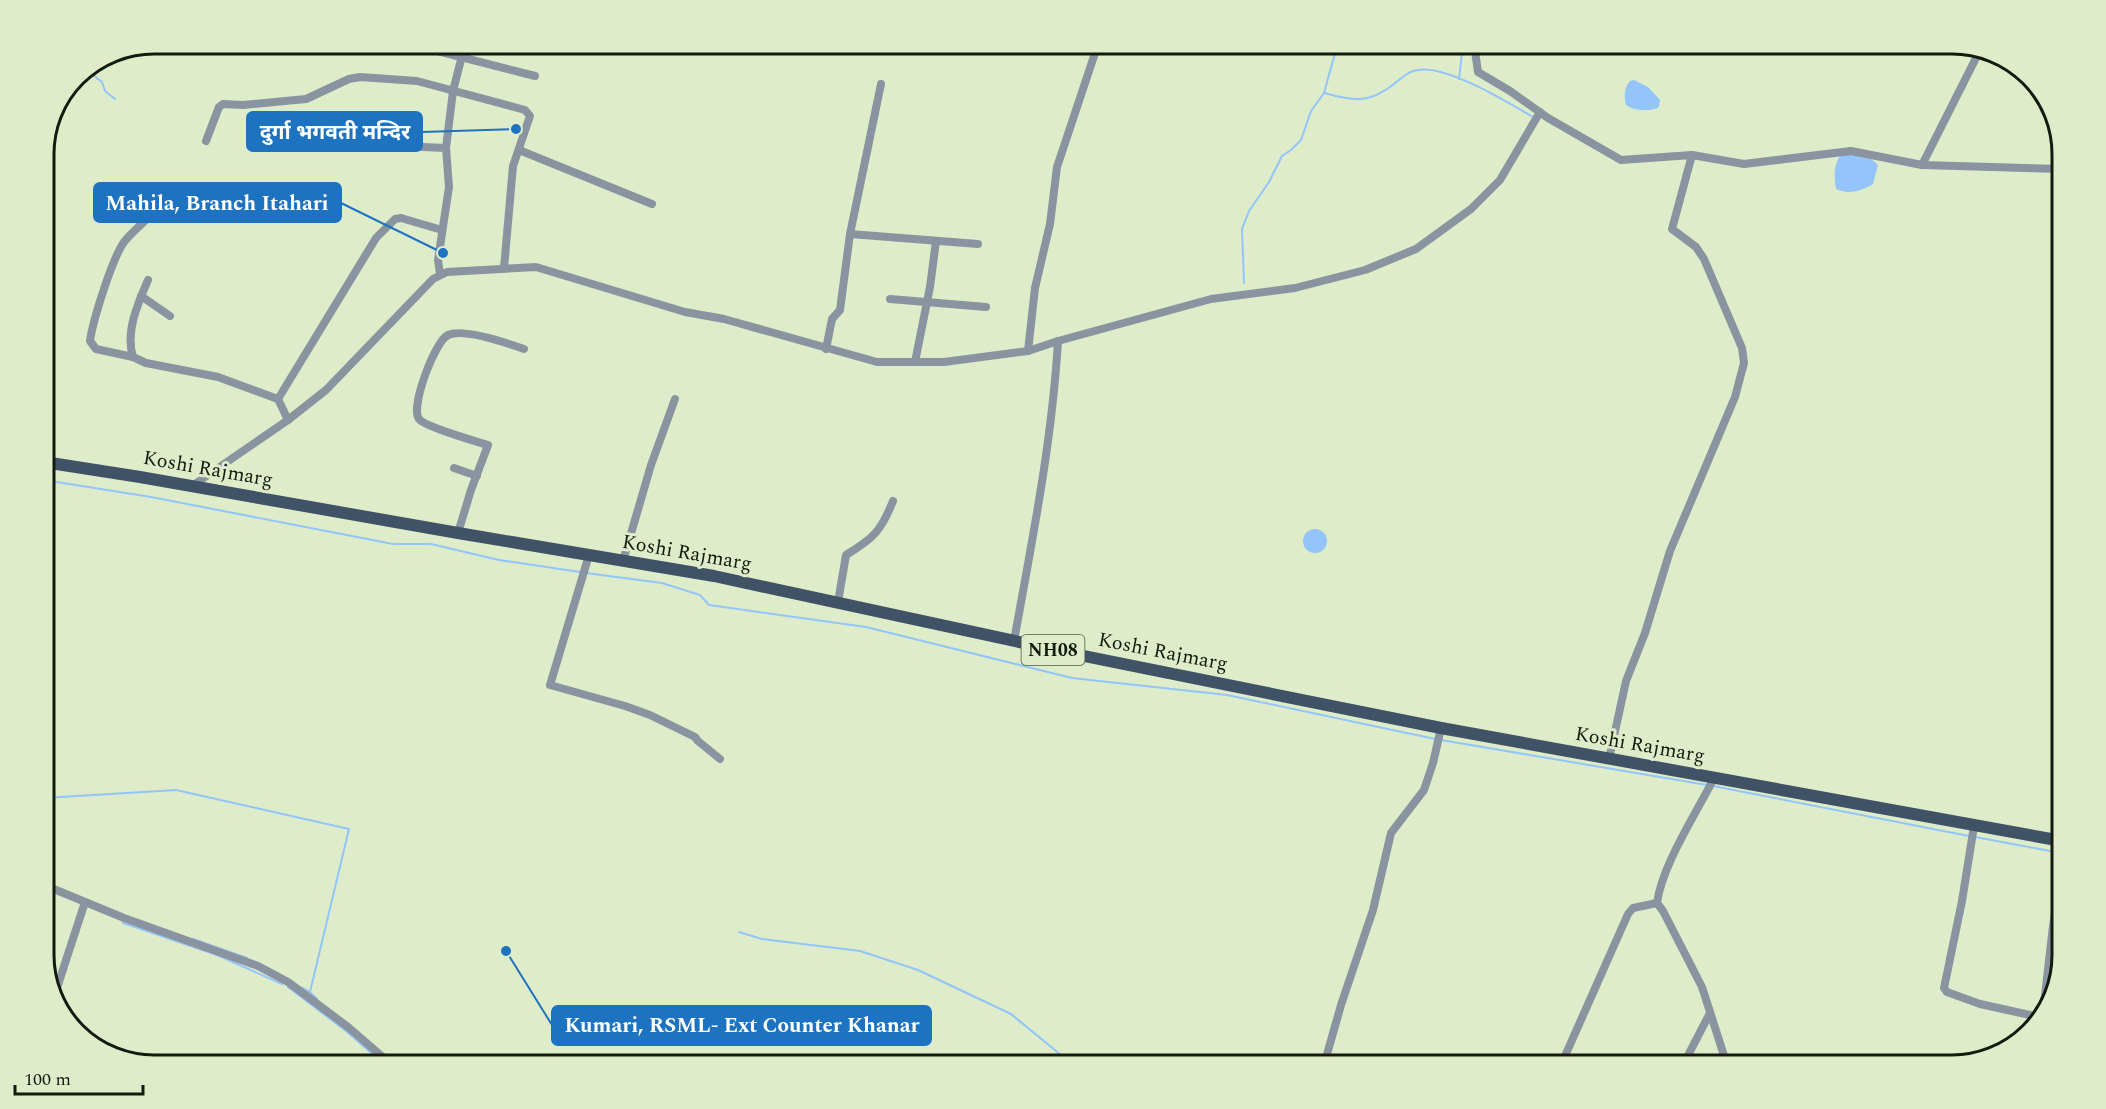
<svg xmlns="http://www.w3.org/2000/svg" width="2106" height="1109" font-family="Spectral,'Noto Sans Devanagari',serif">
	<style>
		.water { fill: #94c5fa }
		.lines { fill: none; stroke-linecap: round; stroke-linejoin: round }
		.stream { stroke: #94c5fa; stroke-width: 2 }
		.minor { stroke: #8a94a0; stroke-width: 8 }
		.primary { stroke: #3f5266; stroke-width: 12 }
		.labels { text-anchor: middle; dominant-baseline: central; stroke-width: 6; stroke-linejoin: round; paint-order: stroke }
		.shield { fill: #deecca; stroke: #515946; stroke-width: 1.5 }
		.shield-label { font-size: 18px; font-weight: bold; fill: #151a0e }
		.street-label { font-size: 20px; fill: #151a0e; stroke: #deecca }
		.rim { fill: none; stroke: #151a0e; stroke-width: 3 }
		.leader { fill: none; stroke: #1e73c1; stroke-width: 2 }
		.callout-dot { fill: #1e73c1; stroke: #deecca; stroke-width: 2 }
		.callout { fill: #1e73c1; stroke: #1e73c1; stroke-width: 2 }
		.callout-label { font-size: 21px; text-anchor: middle; font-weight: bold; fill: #fff }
	</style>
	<rect width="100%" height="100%" fill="#deecca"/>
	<!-- water -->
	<g class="water">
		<path d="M1634,80L1648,87L1660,100L1659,107C1651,112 1634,111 1626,105C1624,96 1624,88 1630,81Z"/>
		<path d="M1842,153L1869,157L1878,165L1873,184C1861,191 1849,195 1836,189C1834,176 1833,164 1842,153Z"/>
		<circle cx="1315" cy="541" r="12"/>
	</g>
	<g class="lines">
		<!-- stream -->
		<g class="stream">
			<polyline points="85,69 102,82 105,91 115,99"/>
			<polyline points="1459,79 1463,44"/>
			<path d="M1324,93C1353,101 1369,104 1394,84C1401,78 1409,71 1418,70C1447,65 1507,102 1533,117"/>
			<polyline points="1244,283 1242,229 1249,211 1269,182 1282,156 1291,150 1301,140 1311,111 1324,93 1337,46 1335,44"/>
			<polyline points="44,480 151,497 393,544 431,544 499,560 580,572"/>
			<polyline points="586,573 662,583 700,595 709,605 866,627 1072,678 1227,695 1435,739"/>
			<polyline points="1441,740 1707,785"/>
			<polyline points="1713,786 1969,836"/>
			<polyline points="44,798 176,790 349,829 310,992"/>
			<polyline points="1975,837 2061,853"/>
			<polyline points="123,923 217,955 282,984"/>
			<polyline points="739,932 762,939 860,951 918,970 1011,1014 1061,1055 1078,1065"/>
			<polyline points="193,939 247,958"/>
			<polyline points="288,987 346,1031 385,1065"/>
			<polyline points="300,987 310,992 317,999"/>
		</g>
		<!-- minor -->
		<g class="minor">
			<polyline points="410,44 535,76"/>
			<polyline points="1474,44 1478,72 1510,91 1548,118 1621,160 1692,155 1744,164 1851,151 1922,165 2062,169"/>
			<polyline points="206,141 219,107 223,104 243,105 306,99 349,79 360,77 417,81 525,110 530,116 513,166 504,268"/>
			<polyline points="377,145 446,148"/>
			<polyline points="519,150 652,204"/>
			<polyline points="1922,165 1980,50"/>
			<polyline points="850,234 978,244"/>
			<polyline points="440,274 438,260 449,187 446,148 453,91 465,44"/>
			<path d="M148,280C138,303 125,332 133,357L146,363L218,377L278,399L288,420"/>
			<polyline points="141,296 170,316"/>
			<polyline points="890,299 986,307"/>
			<polyline points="826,349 832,319 840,310 850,234 881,84"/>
			<polyline points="1028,351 1035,288 1050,224 1057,167 1098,44"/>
			<path d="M133,357L96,349L90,341C93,320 112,259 124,242C131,233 142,224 151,215"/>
			<polyline points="915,362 930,287 936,241"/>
			<polyline points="278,399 376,238 395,219 401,218 442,230"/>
			<polyline points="454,468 477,476"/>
			<polyline points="192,486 288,420 326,390 433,279 447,272 536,267 685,312 724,319 877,362 944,362 1028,351 1058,341 1211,299 1295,288 1365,270 1416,249 1471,209 1500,180 1540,112"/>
			<path d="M458,533L471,490L488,445C475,441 425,427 419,419C410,407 435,341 448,335C464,328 507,343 524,349"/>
			<polyline points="589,555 550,685 625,706 650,715 695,737 698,741 720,759"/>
			<polyline points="623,561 651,465 675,399"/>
			<path d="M838,602L846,555C874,538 881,531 893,501"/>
			<path d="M1014,641C1032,541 1052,442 1058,341"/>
			<polyline points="1609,759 1626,681 1645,633 1670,551 1735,397 1744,363 1742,348 1704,259 1696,247 1672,229 1692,155"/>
			<path d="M1714,778C1696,814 1662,865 1657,903L1663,911L1702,987L1727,1065"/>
			<polyline points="1974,826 1962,901 1944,988 1947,992 1980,1004 2039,1017"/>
			<polyline points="44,885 124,918 258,966 288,982 348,1027 392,1065"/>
			<polyline points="55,994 85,902"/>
			<polyline points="2043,1013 2053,926 2062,864"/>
			<polyline points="1324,1065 1341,1005 1373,910 1391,833 1424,790 1433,763 1441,728"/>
			<polyline points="1561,1065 1628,914 1633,908 1657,903"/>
			<polyline points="1683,1065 1710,1013"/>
		</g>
		<!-- primary -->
		<polyline class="primary" points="44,462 140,477 458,533 714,576 1084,656 1441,728 2062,841"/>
	</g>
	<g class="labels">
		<!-- shield labels -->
		<rect class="shield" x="1021.5" y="635" width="63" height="30" rx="4.5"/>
		<g class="shield-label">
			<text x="1053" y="650">NH08</text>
		</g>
		<!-- street labels -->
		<g class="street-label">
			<text transform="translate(208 469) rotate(10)">Koshi Rajmarg</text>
			<text transform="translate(687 553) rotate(10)">Koshi Rajmarg</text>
			<text transform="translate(1163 652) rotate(11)">Koshi Rajmarg</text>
			<text transform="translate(1640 745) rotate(10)">Koshi Rajmarg</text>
		</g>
	</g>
	<!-- crop -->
	<path d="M0 0H2106V1109H0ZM154 54H1952A100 100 0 0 1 2052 154V955A100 100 0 0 1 1952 1055H154A100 100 0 0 1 54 955V154A100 100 0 0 1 154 54Z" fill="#deecca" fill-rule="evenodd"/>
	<path class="rim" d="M154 54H1952A100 100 0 0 1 2052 154V955A100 100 0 0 1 1952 1055H154A100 100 0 0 1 54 955V154A100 100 0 0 1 154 54Z"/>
	<!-- callouts -->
	<path class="leader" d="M516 129L422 132M443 253L341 203M506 951L552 1025"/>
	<g class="callout-dot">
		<circle cx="516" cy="129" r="6"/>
		<circle cx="443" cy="253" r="6"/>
		<circle cx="506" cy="951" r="6"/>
	</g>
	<g class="callout">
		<rect x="247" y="112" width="175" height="39" rx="6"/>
		<rect x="94" y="183" width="247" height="39" rx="6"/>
		<rect x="552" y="1006" width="379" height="39" rx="6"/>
	</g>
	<g class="callout-label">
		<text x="335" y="139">दुर्गा भगवती मन्दिर</text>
		<text x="217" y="210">Mahila, Branch Itahari</text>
		<text x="742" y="1032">Kumari, RSML- Ext Counter Khanar</text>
	</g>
	<!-- scale -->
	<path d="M15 1085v9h128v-9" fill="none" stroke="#151a0e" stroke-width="3"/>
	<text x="24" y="1085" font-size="18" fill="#151a0e" stroke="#deecca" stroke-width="4.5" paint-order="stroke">100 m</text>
</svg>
